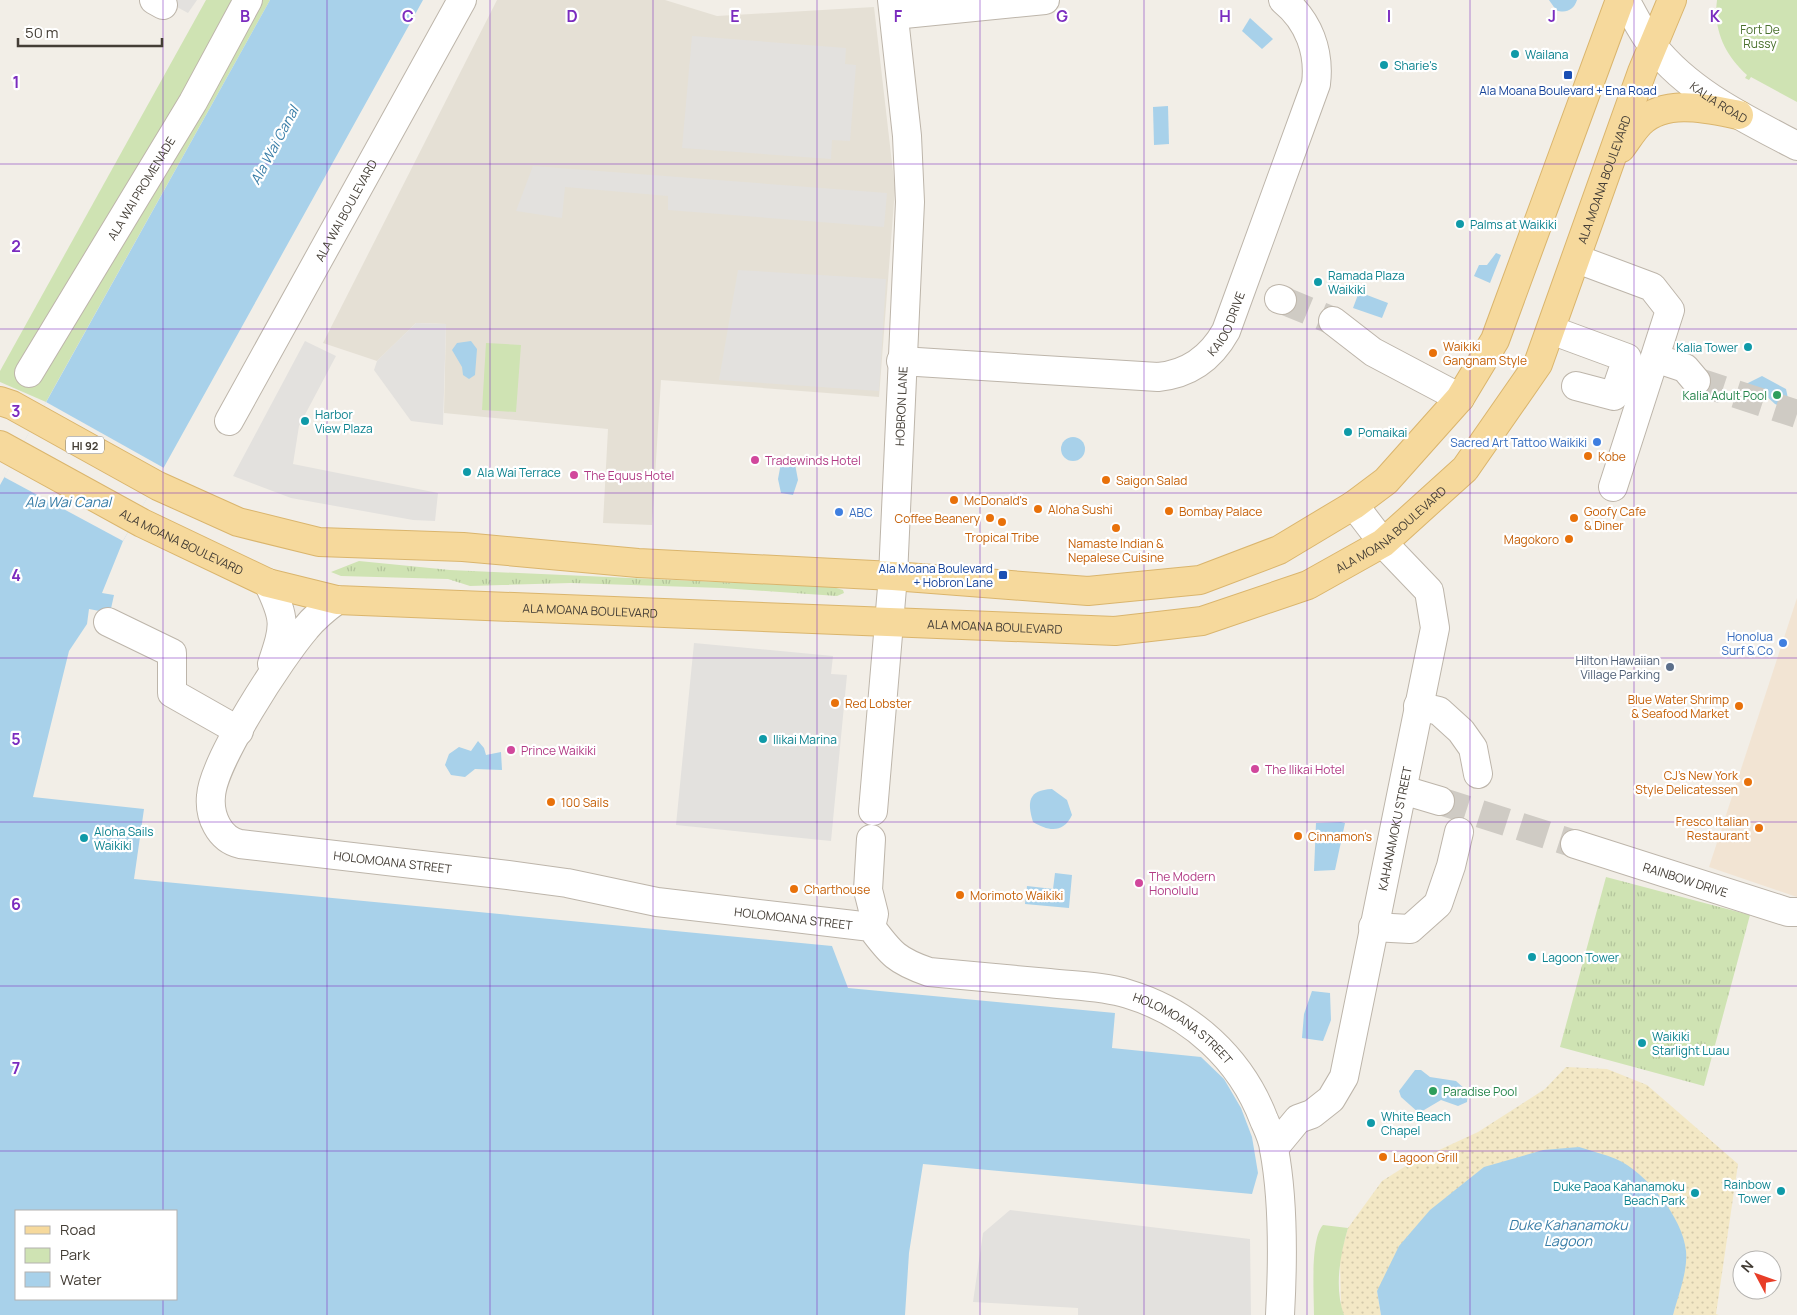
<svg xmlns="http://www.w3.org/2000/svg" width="1797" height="1315" font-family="Manrope,sans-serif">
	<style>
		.residential { fill: #e5e0d5 }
		.commercial { fill: #f2e4d3 }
		.grass { fill: url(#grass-tufts) }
		.sand { fill: url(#sand-dots) }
		.green { fill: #cfe3b3 }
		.parking { fill: #e3e1de }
		.water { fill: #a8d1ea; fill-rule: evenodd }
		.pier { fill: #f2eee7 }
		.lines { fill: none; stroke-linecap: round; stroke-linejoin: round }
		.minor-tunnel { stroke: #cfcbc4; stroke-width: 28; stroke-dasharray: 28 14; stroke-linecap: butt }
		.minor-casing { stroke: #bdb5aa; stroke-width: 30 }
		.major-casing { stroke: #dab56d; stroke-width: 30 }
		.minor { stroke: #fff; stroke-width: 28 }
		.major { stroke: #f6d99c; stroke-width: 28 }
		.grid { fill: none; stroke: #7b2cbf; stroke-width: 1; stroke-opacity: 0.55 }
		.culture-dot { fill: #0f9aa8; stroke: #fff; stroke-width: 2 }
		.transit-dot { fill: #1a4fb4; stroke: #fff; stroke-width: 2 }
		.food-dot { fill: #e8710a; stroke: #fff; stroke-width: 2 }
		.leisure-dot { fill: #2e9e5b; stroke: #fff; stroke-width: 2 }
		.shop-dot { fill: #3f7fe0; stroke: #fff; stroke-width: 2 }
		.hotel-dot { fill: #d1479c; stroke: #fff; stroke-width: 2 }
		.service-dot { fill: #5c6f8a; stroke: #fff; stroke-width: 2 }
		.labels { text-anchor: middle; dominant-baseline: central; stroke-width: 4.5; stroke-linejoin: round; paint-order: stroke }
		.shield { fill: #fff; stroke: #7c7872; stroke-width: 1 }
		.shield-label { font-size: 11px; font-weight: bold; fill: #443e36 }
		.park-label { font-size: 12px; fill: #4a712e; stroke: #fff }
		.culture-label { font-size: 12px; fill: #0d838f; stroke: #fff; text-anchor: start }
		.transit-label { font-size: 12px; fill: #164399; stroke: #fff }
		.street-label { font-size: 12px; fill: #443e36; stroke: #fff }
		.food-label { font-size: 12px; fill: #c56008; stroke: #fff; text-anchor: start }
		.leisure-label { font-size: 12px; fill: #27864d; stroke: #fff; text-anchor: end }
		.shop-label { font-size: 12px; fill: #366cbe; stroke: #fff; text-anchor: end }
		.hotel-label { font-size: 12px; fill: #b23c85; stroke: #fff; text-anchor: start }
		.service-label { font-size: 12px; fill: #4e5e75; stroke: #fff; text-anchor: end }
		.water-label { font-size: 14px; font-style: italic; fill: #387da7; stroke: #fff }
		.grid-label { font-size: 16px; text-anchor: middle; font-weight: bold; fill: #7b2cbf; stroke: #fff; stroke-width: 4.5; stroke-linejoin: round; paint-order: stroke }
	</style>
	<defs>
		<pattern id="grass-tufts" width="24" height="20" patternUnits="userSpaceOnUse" patternTransform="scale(1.25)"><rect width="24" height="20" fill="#cfe3b3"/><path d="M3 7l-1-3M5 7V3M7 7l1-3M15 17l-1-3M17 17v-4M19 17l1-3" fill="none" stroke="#b3c49b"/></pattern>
		<pattern id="sand-dots" width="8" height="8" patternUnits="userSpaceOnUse" patternTransform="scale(1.25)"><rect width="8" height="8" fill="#f3e8c5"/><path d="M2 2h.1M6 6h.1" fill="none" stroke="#d2c8aa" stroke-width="1.8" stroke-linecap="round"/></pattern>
	</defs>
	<rect width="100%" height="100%" fill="#f2eee7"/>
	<!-- residential -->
	<polygon class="residential" points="497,0 665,0 717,16 874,7 895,189 879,397 661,380 652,525 603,523 608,429 444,413 446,324 416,323 377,361 323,343"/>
	<!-- commercial -->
	<polygon class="commercial" points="1797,598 1797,897 1709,867"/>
	<!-- grass -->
	<g class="grass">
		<polygon points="359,561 450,570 833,587 843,590 844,593 837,596 722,588 571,583 470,586 448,579 341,576 331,572"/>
		<polygon points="1606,877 1750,915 1704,1086 1560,1047"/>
	</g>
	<!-- sand -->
	<polygon class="sand" points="1566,1067 1607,1069 1647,1085 1738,1164 1716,1314 1719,1315 1673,1315 1682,1277 1377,1291 1381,1315 1344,1315 1341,1307 1340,1257 1348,1228 1382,1181 1409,1164 1478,1132 1545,1089"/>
	<!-- green -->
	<g class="green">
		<polygon points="206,0 270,0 46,402 0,382 0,371"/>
		<path d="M1717,0H1797V102L1751,77L1749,80L1745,78L1747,75C1725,55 1713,30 1717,0Z"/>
		<polygon points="486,343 521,345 516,412 482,410"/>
		<path d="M1323,1225L1348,1228C1340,1255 1334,1288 1344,1315H1314C1314,1294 1310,1239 1323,1225Z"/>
	</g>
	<!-- parking -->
	<g class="parking">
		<polygon points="164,0 197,0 188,13"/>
		<polygon points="692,36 846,48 845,64 856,65 850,141 832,140 831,159 682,148"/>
		<polygon points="533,166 887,193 884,227 668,210 668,196 565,187 562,218 516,211"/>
		<polygon points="738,270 886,279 879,391 719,380"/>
		<polygon points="416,323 446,324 443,425 411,421 374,370 377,361"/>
		<polygon points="305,341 336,356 299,426 293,464 438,493 435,521 413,520 291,498 233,476"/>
		<polygon points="694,643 833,656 831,674 847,675 831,841 676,825"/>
		<polygon points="1010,1210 1250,1239 1251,1315 1078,1315 1078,1308 973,1302 983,1233"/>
	</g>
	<!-- water -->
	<g class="water">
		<path d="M270,0H423L123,541L102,593L114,595L110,613L89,609L87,624L69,651L33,797L144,809L134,879L832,946L848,988L1115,1013L1112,1048L1201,1057L1224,1079L1241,1108L1252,1137L1258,1173L1252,1194L923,1164L909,1253L905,1315H0V485ZM16,1211H176V1299H16Z"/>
		<path d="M1549,0H1577C1574,10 1565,14 1556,10Z"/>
		<polygon points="1250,18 1273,39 1262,49 1242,31"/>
		<polygon points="1168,106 1169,144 1154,145 1153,107"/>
		<polygon points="1496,253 1501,255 1490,283 1474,276 1479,265 1487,265"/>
		<polygon points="1359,292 1388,303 1382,318 1353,308"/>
		<polygon points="471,341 477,349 475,375 469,379 463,375 462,367 452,350 457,343"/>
		<polygon points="1762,376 1786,389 1789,403 1797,402 1797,414 1775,404 1764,394 1750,397 1746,394 1746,384"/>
		<circle cx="1073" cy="449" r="12"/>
		<polygon points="781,463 795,464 798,480 793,495 781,493 778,479"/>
		<polygon points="478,741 484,748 486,755 501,752 502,770 475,769 465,777 451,775 445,765 449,754 459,747 471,751"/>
		<path d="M1052,789L1067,800L1072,815C1063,834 1048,831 1033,822C1027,802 1028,790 1052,789Z"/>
		<polygon points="1341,822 1345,823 1335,870 1314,871 1316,823"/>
		<polygon points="1055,873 1072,875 1069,908 1025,904 1027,886 1053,889"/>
		<polygon points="1312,991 1330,993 1331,1020 1323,1041 1302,1038 1304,1014"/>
		<polygon points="1415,1070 1421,1070 1430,1077 1456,1081 1468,1092 1467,1102 1458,1106 1441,1100 1419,1113 1401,1097 1399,1091"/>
		<path d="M1579,1147C1591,1151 1604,1154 1616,1159C1646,1172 1683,1218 1686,1251C1688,1271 1678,1296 1673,1315H1381L1377,1291L1399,1246L1430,1210L1484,1167L1543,1150Z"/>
	</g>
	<!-- pier -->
	<polygon class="pier" points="46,402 164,468 123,541 4,477"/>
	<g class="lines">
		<!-- minor-tunnel -->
		<g class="minor-tunnel">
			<polyline points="1282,300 1333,321"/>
			<polyline points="1696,381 1797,414"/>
			<polyline points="1440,801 1575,844"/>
		</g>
		<defs>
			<g id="minor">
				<polyline points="154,0 163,5"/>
				<path id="s1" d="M1625,0C1634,15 1642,33 1653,46C1690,93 1746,119 1797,146"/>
				<polyline points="894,15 1045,0"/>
				<polyline points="1577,259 1652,287 1670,310 1613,487"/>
				<polyline points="1279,299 1282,300"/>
				<polyline points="1333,321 1373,352 1460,398"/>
				<polyline points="1551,330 1627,358 1614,396 1576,386"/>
				<polyline points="1655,358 1685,368 1696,381"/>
				<path id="s2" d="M901,361L1158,377C1189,374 1211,358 1226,331L1316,84C1320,52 1309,21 1283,0"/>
				<path id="s3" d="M29,373L193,102L248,0"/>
				<path id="s4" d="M229,421L462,0"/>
				<path d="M268,583C286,620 285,625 272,664"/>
				<path id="s5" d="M337,600C326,608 315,617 306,628C281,657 213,761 211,796C209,816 219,839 240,844L508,875L567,883L657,902L871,927C891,954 897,961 929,972C969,976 1009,979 1049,983C1075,986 1103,986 1128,994C1191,1013 1241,1059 1264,1120C1268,1129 1273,1139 1274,1149C1284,1202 1283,1261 1280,1315"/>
				<polyline points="108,622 172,653 172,693 239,731"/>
				<polyline points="1418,706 1439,711 1461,731 1473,748 1478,774"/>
				<polyline points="1403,790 1440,801"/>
				<path id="s6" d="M873,811L893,576L910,202L907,136L892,0"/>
				<path id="s7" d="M1575,844L1788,912H1797"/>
				<polyline points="871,927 874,914 868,890 871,839"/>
				<polyline points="1373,927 1410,929 1438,904 1451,866 1459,832"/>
				<path id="s8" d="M1274,1148L1298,1119L1312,1114L1331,1099L1344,1077L1435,628L1429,591L1383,543L1354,505"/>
			</g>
			<g id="major">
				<path d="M1621,148C1627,140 1633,130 1640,123C1666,98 1708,109 1739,115"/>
				<polyline points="0,401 12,405 158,486 238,522 319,542 463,547 638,563 893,576 1088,591 1200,580 1279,550 1354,505 1386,481 1460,398 1495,340 1620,0"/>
				<path id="s9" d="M0,445L142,523L268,583L337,600L1115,631L1202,621L1308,585L1383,543L1465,469L1538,364L1642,72L1672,0"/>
			</g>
		</defs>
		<!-- minor casing -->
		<use href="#minor" class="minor-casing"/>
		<!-- major casing -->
		<use href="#major" class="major-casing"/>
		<!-- minor -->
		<use href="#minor" class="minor"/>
		<!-- major -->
		<use href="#major" class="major"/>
	</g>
	<!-- grid -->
	<path class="grid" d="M163,0V1211M327,0V1315M490,0V1315M653,0V1315M817,0V1315M980,0V1315M1144,0V1315M1307,0V1315M1470,0V1315M1634,0V1315M0,164H1797M0,329H1797M0,493H1797M0,658H1797M0,822H1797M0,986H1797M0,1151H1797M163,1299V1315"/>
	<!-- markers -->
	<g class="culture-dot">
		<circle cx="1515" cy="54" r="5"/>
		<circle cx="1384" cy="65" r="5"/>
		<circle cx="1460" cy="224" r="5"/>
		<circle cx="1318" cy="282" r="5"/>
		<circle cx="1748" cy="347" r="5"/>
		<circle cx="305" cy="421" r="5"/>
		<circle cx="1348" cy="432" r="5"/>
		<circle cx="467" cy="472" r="5"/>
		<circle cx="763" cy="739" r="5"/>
		<circle cx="84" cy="838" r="5"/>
		<circle cx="1532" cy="957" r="5"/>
		<circle cx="1642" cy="1043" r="5"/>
		<circle cx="1371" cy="1123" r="5"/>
		<circle cx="1781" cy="1191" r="5"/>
		<circle cx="1695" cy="1193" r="5"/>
	</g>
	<g class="transit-dot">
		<rect x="1563" y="70" width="10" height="10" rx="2.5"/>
		<rect x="998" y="570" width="10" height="10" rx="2.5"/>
	</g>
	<g class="food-dot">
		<circle cx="1433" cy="353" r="5"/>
		<circle cx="1588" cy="456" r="5"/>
		<circle cx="1106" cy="480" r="5"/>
		<circle cx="954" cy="500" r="5"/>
		<circle cx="1038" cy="509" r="5"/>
		<circle cx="1169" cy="511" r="5"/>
		<circle cx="990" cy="518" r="5"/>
		<circle cx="1574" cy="518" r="5"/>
		<circle cx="1002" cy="522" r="5"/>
		<circle cx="1116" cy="528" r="5"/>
		<circle cx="1569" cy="539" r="5"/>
		<circle cx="835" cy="703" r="5"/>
		<circle cx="1739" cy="706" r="5"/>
		<circle cx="1748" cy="782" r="5"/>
		<circle cx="551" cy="802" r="5"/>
		<circle cx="1759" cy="828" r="5"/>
		<circle cx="1298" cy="836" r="5"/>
		<circle cx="794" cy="889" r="5"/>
		<circle cx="960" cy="895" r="5"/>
		<circle cx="1383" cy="1157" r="5"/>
	</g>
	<g class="leisure-dot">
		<circle cx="1777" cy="395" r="5"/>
		<circle cx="1433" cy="1091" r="5"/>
	</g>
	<g class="shop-dot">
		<circle cx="1597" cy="442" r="5"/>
		<circle cx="839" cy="512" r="5"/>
		<circle cx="1783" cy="643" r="5"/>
	</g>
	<g class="hotel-dot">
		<circle cx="755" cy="460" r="5"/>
		<circle cx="574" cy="475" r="5"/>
		<circle cx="511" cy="750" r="5"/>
		<circle cx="1255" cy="769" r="5"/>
		<circle cx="1139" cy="883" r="5"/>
	</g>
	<circle class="service-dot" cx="1670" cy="667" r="5"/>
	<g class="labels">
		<!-- shield labels -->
		<rect class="shield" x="66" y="436.5" width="38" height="17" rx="4"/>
		<g class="shield-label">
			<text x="85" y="445">HI 92</text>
		</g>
		<!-- park labels -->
		<g class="park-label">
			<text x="1760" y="29">Fort De<tspan x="1760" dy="14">Russy</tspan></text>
		</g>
		<!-- culture labels -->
		<g class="culture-label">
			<text x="1525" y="54">Wailana</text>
			<text x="1394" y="65">Sharie's</text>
			<text x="1470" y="224">Palms at Waikiki</text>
			<text x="1328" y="275">Ramada Plaza<tspan x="1328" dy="14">Waikiki</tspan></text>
			<text x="1738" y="347" text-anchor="end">Kalia Tower</text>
			<text x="315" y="414">Harbor<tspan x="315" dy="14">View Plaza</tspan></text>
			<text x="1358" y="432">Pomaikai</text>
			<text x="477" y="472">Ala Wai Terrace</text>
			<text x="773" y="739">Ilikai Marina</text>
			<text x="94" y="831">Aloha Sails<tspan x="94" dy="14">Waikiki</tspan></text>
			<text x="1542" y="957">Lagoon Tower</text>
			<text x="1652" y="1036">Waikiki<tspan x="1652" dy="14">Starlight Luau</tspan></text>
			<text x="1381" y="1116">White Beach<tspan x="1381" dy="14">Chapel</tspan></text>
			<text x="1771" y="1184" text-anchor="end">Rainbow<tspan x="1771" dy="14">Tower</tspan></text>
			<text x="1685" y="1186" text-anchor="end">Duke Paoa Kahanamoku<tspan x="1685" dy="14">Beach Park</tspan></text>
		</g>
		<!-- transit labels -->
		<g class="transit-label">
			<text x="1568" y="90">Ala Moana Boulevard + Ena Road</text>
			<text x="993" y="568" text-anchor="end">Ala Moana Boulevard<tspan x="993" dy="14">+ Hobron Lane</tspan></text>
		</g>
		<!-- street labels -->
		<g class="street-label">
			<text stroke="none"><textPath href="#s1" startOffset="141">KALIA ROAD</textPath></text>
			<text stroke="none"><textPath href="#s9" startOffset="1871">ALA MOANA BOULEVARD</textPath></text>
			<text stroke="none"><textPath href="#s3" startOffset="216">ALA WAI PROMENADE</textPath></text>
			<text stroke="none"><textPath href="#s4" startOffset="241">ALA WAI BOULEVARD</textPath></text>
			<text stroke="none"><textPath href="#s2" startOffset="350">KAIOO DRIVE</textPath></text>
			<text stroke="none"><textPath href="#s6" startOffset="406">HOBRON LANE</textPath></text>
			<text stroke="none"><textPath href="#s9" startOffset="1451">ALA MOANA BOULEVARD</textPath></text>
			<text stroke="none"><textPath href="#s9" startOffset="206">ALA MOANA BOULEVARD</textPath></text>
			<text stroke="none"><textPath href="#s9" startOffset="626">ALA MOANA BOULEVARD</textPath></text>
			<text stroke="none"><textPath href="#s9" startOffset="1031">ALA MOANA BOULEVARD</textPath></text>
			<text stroke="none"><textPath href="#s8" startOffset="356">KAHANAMOKU STREET</textPath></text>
			<text stroke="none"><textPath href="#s5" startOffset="451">HOLOMOANA STREET</textPath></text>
			<text stroke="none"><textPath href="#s7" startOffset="116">RAINBOW DRIVE</textPath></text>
			<text stroke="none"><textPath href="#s5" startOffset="856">HOLOMOANA STREET</textPath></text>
			<text stroke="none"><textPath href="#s5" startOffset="1275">HOLOMOANA STREET</textPath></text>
		</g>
		<!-- food labels -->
		<g class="food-label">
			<text x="1443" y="346">Waikiki<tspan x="1443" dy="14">Gangnam Style</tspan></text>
			<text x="1598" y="456">Kobe</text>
			<text x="1116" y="480">Saigon Salad</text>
			<text x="964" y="500">McDonald's</text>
			<text x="1048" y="509">Aloha Sushi</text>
			<text x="1179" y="511">Bombay Palace</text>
			<text x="1584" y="511">Goofy Cafe<tspan x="1584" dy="14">&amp; Diner</tspan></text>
			<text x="980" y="518" text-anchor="end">Coffee Beanery</text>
			<text x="1002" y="537" text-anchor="middle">Tropical Tribe</text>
			<text x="1559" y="539" text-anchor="end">Magokoro</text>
			<text x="1116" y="543" text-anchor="middle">Namaste Indian &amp;<tspan x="1116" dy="14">Nepalese Cuisine</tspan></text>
			<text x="1729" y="699" text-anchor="end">Blue Water Shrimp<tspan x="1729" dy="14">&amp; Seafood Market</tspan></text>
			<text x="845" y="703">Red Lobster</text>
			<text x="1738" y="775" text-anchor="end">CJ’s New York<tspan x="1738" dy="14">Style Delicatessen</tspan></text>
			<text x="561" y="802">100 Sails</text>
			<text x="1749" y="821" text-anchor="end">Fresco Italian<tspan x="1749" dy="14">Restaurant</tspan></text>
			<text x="1308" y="836">Cinnamon's</text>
			<text x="804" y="889">Charthouse</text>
			<text x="970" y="895">Morimoto Waikiki</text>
			<text x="1393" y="1157">Lagoon Grill</text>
		</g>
		<!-- leisure labels -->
		<g class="leisure-label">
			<text x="1767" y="395">Kalia Adult Pool</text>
			<text x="1443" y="1091" text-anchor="start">Paradise Pool</text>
		</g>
		<!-- shop labels -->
		<g class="shop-label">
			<text x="1587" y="442">Sacred Art Tattoo Waikiki</text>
			<text x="849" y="512" text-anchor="start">ABC</text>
			<text x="1773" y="636">Honolua<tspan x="1773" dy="14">Surf &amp; Co</tspan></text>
		</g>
		<!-- hotel labels -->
		<g class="hotel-label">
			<text x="765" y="460">Tradewinds Hotel</text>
			<text x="584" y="475">The Equus Hotel</text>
			<text x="521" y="750">Prince Waikiki</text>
			<text x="1265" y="769">The Ilikai Hotel</text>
			<text x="1149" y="876">The Modern<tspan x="1149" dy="14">Honolulu</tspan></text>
		</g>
		<!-- service labels -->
		<g class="service-label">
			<text x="1660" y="660">Hilton Hawaiian<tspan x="1660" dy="14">Village Parking</tspan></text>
		</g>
		<!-- water labels -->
		<g class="water-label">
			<text transform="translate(274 145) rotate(-62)">Ala Wai Canal</text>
			<text x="68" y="501">Ala Wai Canal</text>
			<text x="1568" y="1224">Duke Kahanamoku<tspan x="1568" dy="16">Lagoon</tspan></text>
		</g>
	</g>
	<g class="grid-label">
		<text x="245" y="22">B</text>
		<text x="408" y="22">C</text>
		<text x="572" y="22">D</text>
		<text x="735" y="22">E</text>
		<text x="898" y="22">F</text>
		<text x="1062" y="22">G</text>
		<text x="1225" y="22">H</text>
		<text x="1389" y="22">I</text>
		<text x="1552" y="22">J</text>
		<text x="1715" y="22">K</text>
		<text x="16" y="88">1</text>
		<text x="16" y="252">2</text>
		<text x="16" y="417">3</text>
		<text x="16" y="581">4</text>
		<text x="16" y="745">5</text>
		<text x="16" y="910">6</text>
		<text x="16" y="1074">7</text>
	</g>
	<!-- legend -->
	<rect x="15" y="1210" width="162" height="90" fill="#ffffff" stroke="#b4b2af"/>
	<rect x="25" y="1226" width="25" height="8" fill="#f6d99c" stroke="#b4b2af"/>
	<text x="60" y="1235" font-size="15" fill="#443e36">Road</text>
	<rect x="25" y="1248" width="25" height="15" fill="#cfe3b3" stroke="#b4b2af"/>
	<text x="60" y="1260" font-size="15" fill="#443e36">Park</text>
	<rect x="25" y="1272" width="25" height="15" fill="#a8d1ea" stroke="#b4b2af"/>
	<text x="60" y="1285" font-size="15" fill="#443e36">Water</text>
	<!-- north arrow -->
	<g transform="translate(1757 1275) rotate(311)"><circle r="24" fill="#ffffff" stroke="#b4b2af"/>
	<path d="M0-4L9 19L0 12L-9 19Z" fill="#e83d27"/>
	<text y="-8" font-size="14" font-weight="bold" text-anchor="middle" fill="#443e36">N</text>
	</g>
	<!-- scale -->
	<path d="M18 38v8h144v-8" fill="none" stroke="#443e36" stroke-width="2.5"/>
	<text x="25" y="38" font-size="15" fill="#443e36" stroke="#ffffff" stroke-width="4" paint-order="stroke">50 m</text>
</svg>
